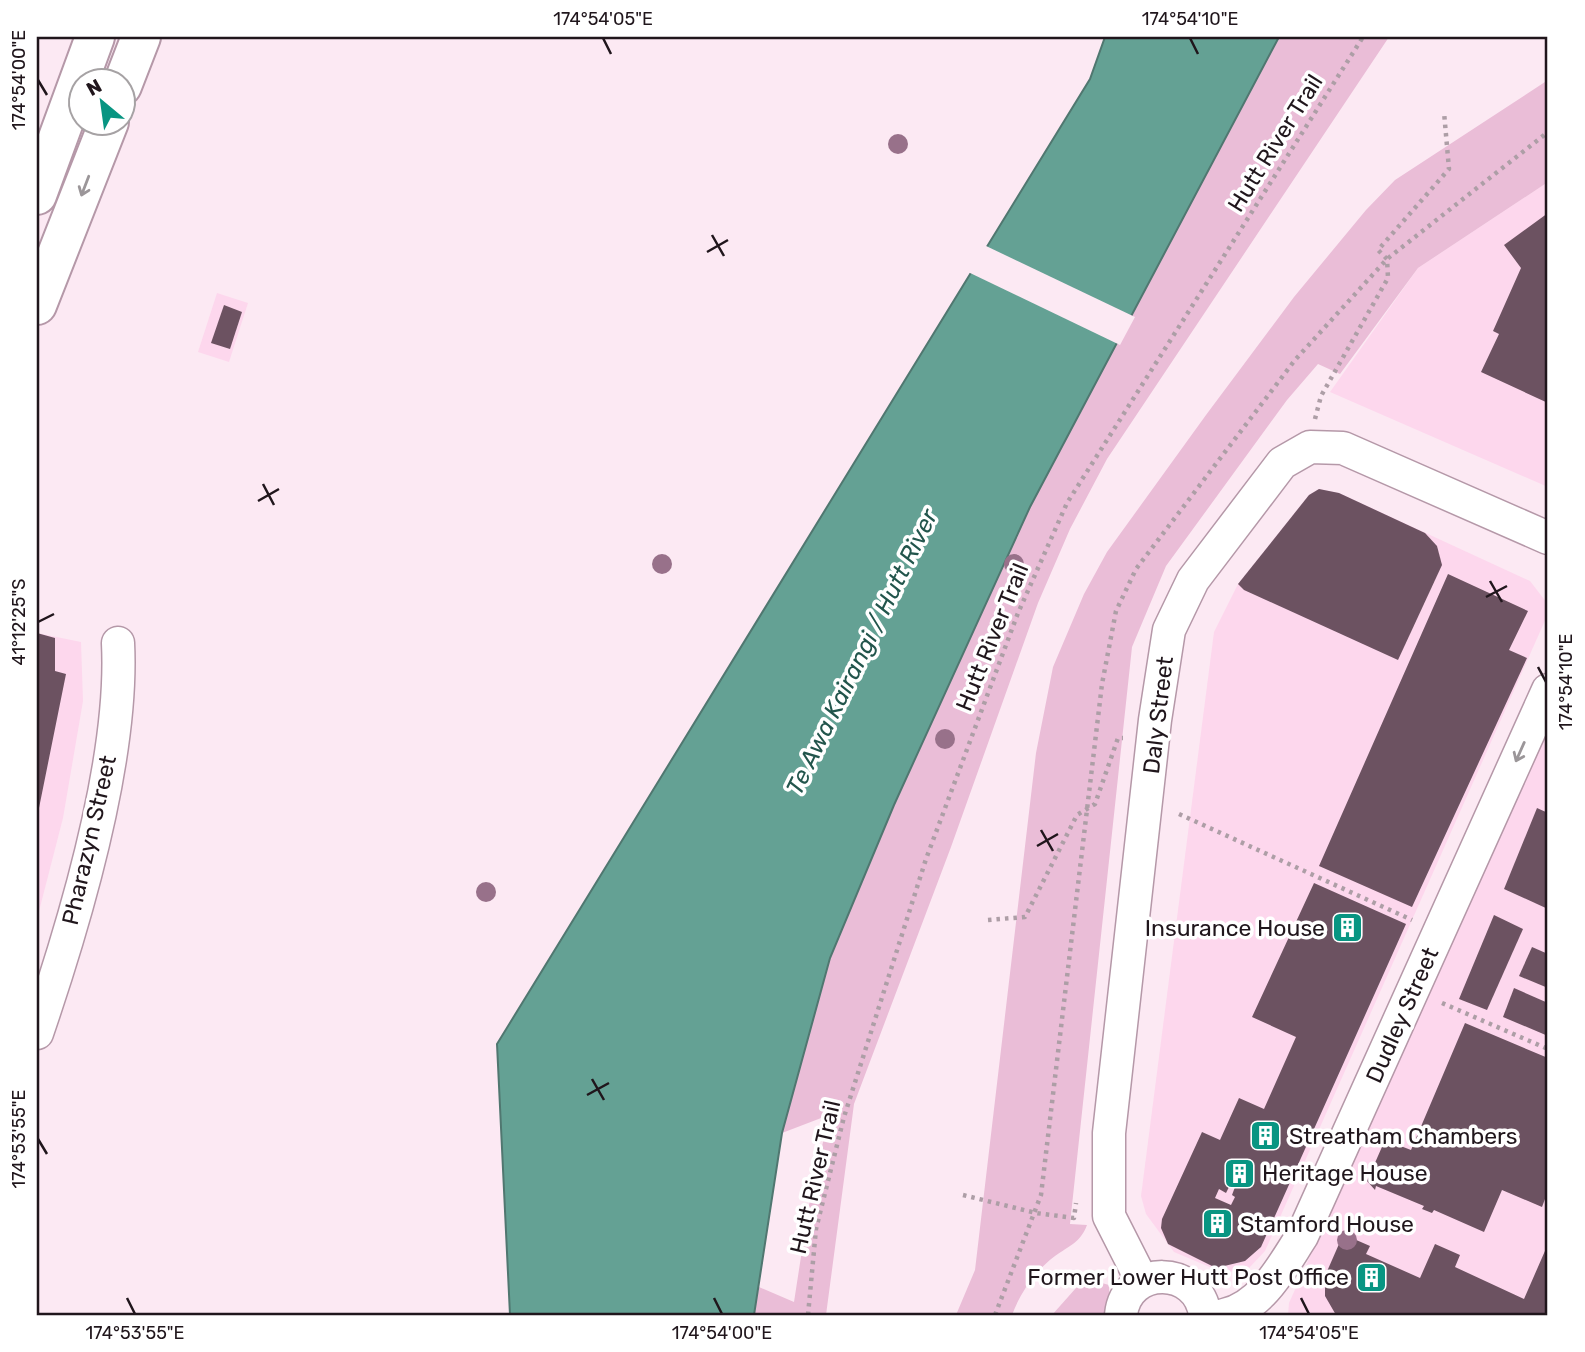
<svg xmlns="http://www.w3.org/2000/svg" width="1585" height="1352" font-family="Rubik,sans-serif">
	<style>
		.built { fill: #fdd7ed }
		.green { fill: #eabdd7 }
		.water { fill: #64a194; stroke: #507770; stroke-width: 2 }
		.pier { fill: #fce9f3 }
		.building { fill: #6c5261; fill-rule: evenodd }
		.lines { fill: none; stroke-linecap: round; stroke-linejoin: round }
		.secondary-casing { stroke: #b598a8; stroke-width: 35 }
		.highway-casing { stroke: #b598a8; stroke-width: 42 }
		.path { stroke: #ad9ea6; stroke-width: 4.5; stroke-dasharray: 3.5 5; stroke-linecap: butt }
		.secondary { stroke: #fff; stroke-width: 32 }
		.highway { stroke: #fff; stroke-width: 38 }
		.tree { fill: #98718a }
		.oneway { stroke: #9b9699 }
		.ticks { fill: none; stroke: #20161c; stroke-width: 2.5 }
		.labels { text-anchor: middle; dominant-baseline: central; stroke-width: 7; stroke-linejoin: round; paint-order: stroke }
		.street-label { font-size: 23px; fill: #20161c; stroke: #fff }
		.poi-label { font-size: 23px; fill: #20161c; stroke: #fff; text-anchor: start }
		.water-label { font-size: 24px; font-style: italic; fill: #22554c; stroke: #fff }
		.neatline { fill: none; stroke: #20161c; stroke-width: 2.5 }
		.ticks-label { font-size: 18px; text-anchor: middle; fill: #20161c }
	</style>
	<rect width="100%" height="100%" fill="#fce9f3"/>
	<!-- built -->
	<g class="built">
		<polygon points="1548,182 1548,487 1330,392 1418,268"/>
		<polygon points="217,293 248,303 229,362 198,352"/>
		<polygon points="1319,489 1339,493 1530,581 1547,603 1547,616 1265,1251 1249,1268 1224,1273 1174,1252 1146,1214 1141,1196 1214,632 1238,584 1309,495"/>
		<polygon points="37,633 81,642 83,701 63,818 37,919"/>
		<polygon points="1548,727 1548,1315 1288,1315 1289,1303"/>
	</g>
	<!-- green -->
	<g class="green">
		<polygon points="1279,37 1389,37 1107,459 1070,529 1038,603 951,847 854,1104 826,1315 754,1315 759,1287 794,1302 809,1205 829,1115 782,1133 830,958 894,805 1030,507"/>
		<path d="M1548,80V182L1418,268L1340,374L1318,364L1287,400L1166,566L1132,647L1070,1224L1087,1225C1081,1242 1069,1246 1055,1256C1036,1270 1020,1293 1012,1315H956L975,1270L1036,753L1053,667L1084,594L1107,552L1206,415L1294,297L1366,210L1395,180Z"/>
		<polygon points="1091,1280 1109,1285 1109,1315 1052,1315 1076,1288"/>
	</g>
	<!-- water -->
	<polygon class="water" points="1105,37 1279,37 1030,507 894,805 830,958 782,1133 754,1315 510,1315 497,1044 1090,79"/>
	<!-- pier -->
	<polygon class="pier" points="984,245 1135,317 1120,345 968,272"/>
	<!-- building -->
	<g class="building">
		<polygon points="1548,213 1548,403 1481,372 1499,334 1493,331 1521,268 1504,245"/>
		<polygon points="224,305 242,312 230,349 211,343"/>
		<polygon points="1319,489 1339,493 1425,533 1437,546 1442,565 1398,660 1244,590 1238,584 1309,495"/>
		<polygon points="1448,574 1528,611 1509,650 1527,658 1412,907 1319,866"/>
		<polygon points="37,633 55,638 55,671 66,674 38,813"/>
		<polygon points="1537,808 1548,813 1548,909 1504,889"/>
		<path d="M1314,883L1406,924L1261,1247L1245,1261L1216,1268L1168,1244L1161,1228L1162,1219L1202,1132L1220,1140L1239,1098L1264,1109L1296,1037L1252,1017ZM1230,1185L1235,1187L1232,1195L1235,1197L1231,1205L1215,1198L1219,1189L1226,1193Z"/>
		<polygon points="1494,915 1523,929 1487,1010 1459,999"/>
		<polygon points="1532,947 1548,954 1548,988 1519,976"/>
		<polygon points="1514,988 1548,1003 1548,1036 1503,1017"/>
		<polygon points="1465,1023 1548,1058 1548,1191 1542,1207 1502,1190 1484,1232 1434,1210 1432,1213 1422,1209 1424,1206 1376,1186 1375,1190 1367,1181 1385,1140 1411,1150"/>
		<polygon points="1354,1239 1370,1246 1366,1254 1420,1278 1435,1244 1460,1255 1455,1267 1524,1299 1548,1244 1548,1315 1336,1315 1325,1296 1325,1276 1339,1244 1349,1249"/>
	</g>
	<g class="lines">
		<defs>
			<g id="secondary">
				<path d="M37,1033C75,922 124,760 118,643"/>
				<polyline points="1142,1281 1109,1216 1109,1133 1155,720 1169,630 1193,580 1282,463 1310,447 1343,448 1548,538"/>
				<path d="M1121,1315C1126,1264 1199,1265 1205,1315"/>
				<path d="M1224,1315C1262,1307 1283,1265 1302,1236L1548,690"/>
			</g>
			<g id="highway">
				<polyline points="122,86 141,37"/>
				<polyline points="37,195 95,37"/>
				<polyline points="37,305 109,122"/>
			</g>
		</defs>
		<!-- secondary casing -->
		<use href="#secondary" class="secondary-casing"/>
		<!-- highway casing -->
		<use href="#highway" class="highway-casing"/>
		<!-- path -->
		<g class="path">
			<polyline points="1315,419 1321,396 1388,278 1387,259 1378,250 1449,169 1444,112"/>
			<polyline points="1179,814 1412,920"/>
			<polyline points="988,920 1025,917 1077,815 1095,804 1118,738 1123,738"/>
			<polyline points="1442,1003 1548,1049"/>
			<polyline points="963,1195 1036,1213 1074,1218 1076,1203"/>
			<polyline points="808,1315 816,1229 844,1117 926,859 1018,613 1067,503 1363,37"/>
			<polyline points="995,1315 1041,1195 1102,684 1116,611 1136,569 1295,360 1387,259 1548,132"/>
		</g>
		<!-- secondary -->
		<use href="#secondary" class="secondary"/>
		<!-- highway -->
		<use href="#highway" class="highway"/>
	</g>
	<!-- trees -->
	<g class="tree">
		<circle cx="898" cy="144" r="10"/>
		<circle cx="662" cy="564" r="10"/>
		<circle cx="1014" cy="564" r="10"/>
		<circle cx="945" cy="739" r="10"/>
		<circle cx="486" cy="892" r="10"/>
		<circle cx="1347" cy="1240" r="10"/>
	</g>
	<!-- one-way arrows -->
	<defs><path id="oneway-shaft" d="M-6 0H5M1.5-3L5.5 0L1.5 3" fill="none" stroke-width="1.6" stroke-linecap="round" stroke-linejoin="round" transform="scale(1.75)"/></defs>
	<g class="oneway">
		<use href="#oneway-shaft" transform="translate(85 186) rotate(111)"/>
		<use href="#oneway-shaft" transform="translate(1520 752) rotate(114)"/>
	</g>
	<!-- ticks -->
	<path class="ticks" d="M603,38L611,54M1190,38L1198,54M38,80L47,95M712,235L724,256M707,252L728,240M263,484L274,505M258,501L279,489M1490,581L1502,602M1486,597L1507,586M38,622L54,614M1538,667L1546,682M1041,830L1053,851M1037,846L1058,834M592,1079L604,1100M587,1095L609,1083M38,1139L47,1154M127,1298L135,1314M714,1298L722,1314M1301,1298L1309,1314"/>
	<!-- icons -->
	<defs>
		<symbol id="building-square" viewBox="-11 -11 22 22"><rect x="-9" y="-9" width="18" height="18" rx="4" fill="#089582" stroke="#fff"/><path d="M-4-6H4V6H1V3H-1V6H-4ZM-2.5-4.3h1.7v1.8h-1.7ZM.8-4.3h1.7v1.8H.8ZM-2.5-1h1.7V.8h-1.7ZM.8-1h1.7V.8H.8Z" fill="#fff"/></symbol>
	</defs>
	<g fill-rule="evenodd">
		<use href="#building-square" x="1330" y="910" width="35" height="35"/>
		<use href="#building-square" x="1248" y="1118" width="35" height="35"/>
		<use href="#building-square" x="1222" y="1156" width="35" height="35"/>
		<use href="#building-square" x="1200" y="1206" width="35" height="35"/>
		<use href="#building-square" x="1354" y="1260" width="35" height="35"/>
	</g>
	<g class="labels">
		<!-- street labels -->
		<g class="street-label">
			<text transform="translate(1275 143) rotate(-58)">Hutt River Trail</text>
			<text transform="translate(992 637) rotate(-68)">Hutt River Trail</text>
			<text transform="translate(1158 715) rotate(-83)">Daly Street</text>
			<text transform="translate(89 840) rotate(-77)">Pharazyn Street</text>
			<text transform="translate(1402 1015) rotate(-66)">Dudley Street</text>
			<text transform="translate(815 1177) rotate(-77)">Hutt River Trail</text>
		</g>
		<!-- poi labels -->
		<g class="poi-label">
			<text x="1325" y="928" text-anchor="end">Insurance House</text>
			<text x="1289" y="1136">Streatham Chambers</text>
			<text x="1262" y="1173">Heritage House</text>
			<text x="1240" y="1224">Stamford House</text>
			<text x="1349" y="1277" text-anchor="end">Former Lower Hutt Post Office</text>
		</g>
		<!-- water labels -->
		<g class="water-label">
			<text transform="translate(862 652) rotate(-64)">Te Awa Kairangi / Hutt River</text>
		</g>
	</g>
	<!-- border -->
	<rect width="1585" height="1352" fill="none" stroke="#ffffff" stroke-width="77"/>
	<!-- north arrow -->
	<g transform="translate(102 102) rotate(331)"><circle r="33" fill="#ffffff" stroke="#a6a2a4" stroke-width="2"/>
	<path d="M0-5L12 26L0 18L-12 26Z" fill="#089582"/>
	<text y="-10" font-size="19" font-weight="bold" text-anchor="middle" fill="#20161c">N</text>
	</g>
	<rect x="38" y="38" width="1508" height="1276" class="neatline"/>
	<g class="ticks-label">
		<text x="603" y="25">174°54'05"E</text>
		<text x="1190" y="25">174°54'10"E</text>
		<text transform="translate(19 80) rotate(-90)" y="6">174°54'00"E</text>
		<text transform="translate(19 622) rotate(-90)" y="6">41°12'25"S</text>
		<text transform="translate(1566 682) rotate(-90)" y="6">174°54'10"E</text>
		<text transform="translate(19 1139) rotate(-90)" y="6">174°53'55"E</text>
		<text x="135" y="1339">174°53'55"E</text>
		<text x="722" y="1339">174°54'00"E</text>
		<text x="1309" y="1339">174°54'05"E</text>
	</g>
</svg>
